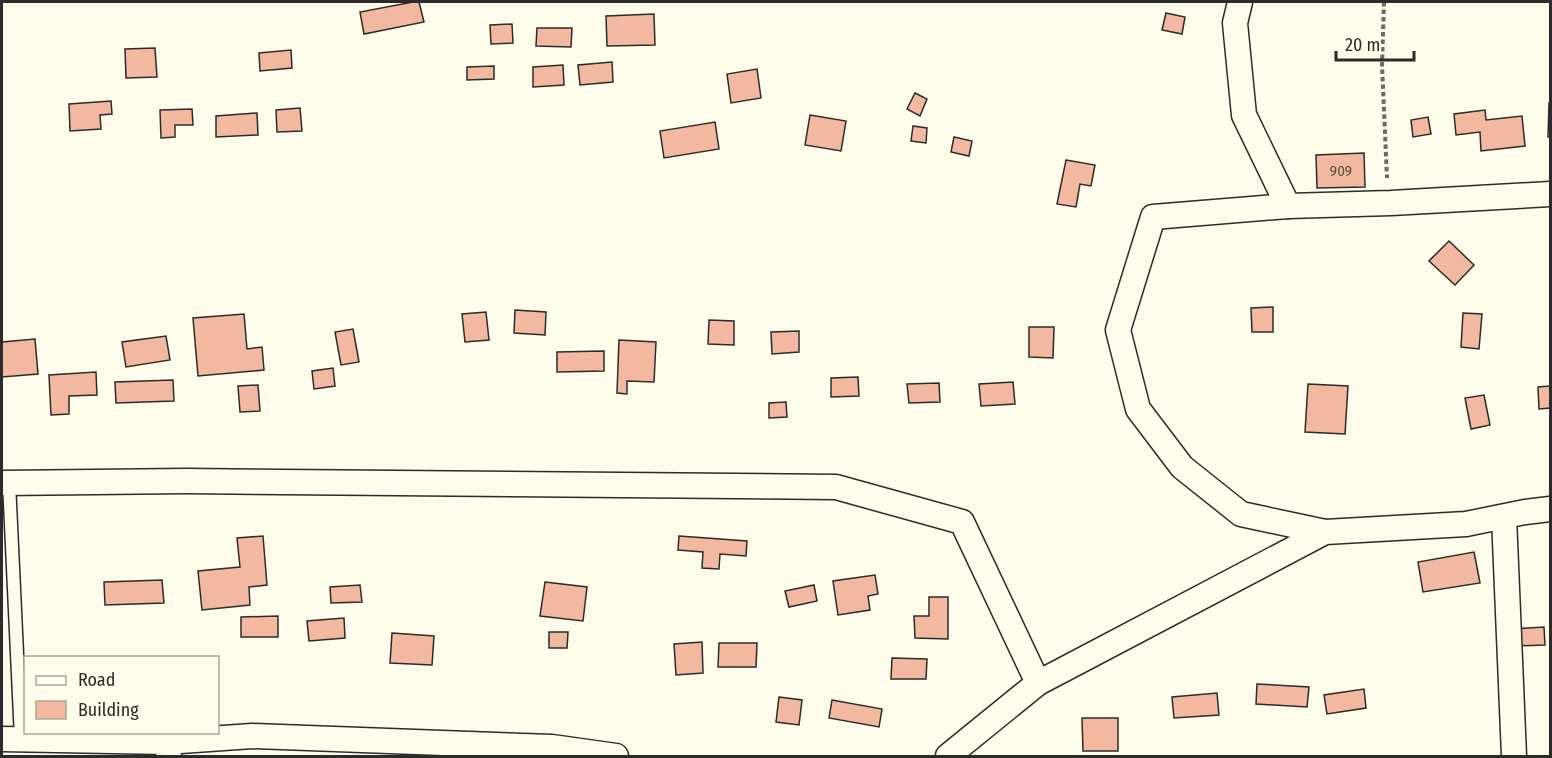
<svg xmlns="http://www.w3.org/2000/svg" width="1552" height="758" font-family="'Fira Sans Condensed',sans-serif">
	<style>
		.building { fill: #f2b8a0; stroke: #2b2b2b; stroke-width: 1.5 }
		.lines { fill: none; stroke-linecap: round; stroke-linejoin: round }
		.lane-casing { stroke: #2b2b2b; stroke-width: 15 }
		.street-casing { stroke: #2b2b2b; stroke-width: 27 }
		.path { stroke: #6a6964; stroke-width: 4; stroke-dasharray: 4.5 3; stroke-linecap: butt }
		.lane { stroke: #fdfbea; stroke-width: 12 }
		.street { stroke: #fdfbea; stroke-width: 24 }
		.labels { text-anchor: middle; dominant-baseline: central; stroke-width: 4.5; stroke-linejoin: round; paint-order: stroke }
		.number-label { font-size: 15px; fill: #5d4e48 }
	</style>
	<rect width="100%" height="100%" fill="#fdfbea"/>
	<!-- building -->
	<g class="building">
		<polygon points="413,2 419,2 424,22 364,34 360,12"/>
		<polygon points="1166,13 1185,17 1182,34 1162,30"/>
		<polygon points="654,14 655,45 607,46 606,16"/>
		<polygon points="512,24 513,43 491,44 490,25"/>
		<polygon points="537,28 572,28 571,47 536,46"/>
		<polygon points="155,48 157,77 126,78 125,49"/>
		<polygon points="291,50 292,68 260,71 259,53"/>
		<polygon points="612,62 613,82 580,85 578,65"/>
		<polygon points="563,65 564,85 533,87 533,67"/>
		<polygon points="494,66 494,79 467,80 467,67"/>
		<polygon points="757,69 761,98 731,103 727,74"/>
		<polygon points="915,93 927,99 920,116 907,109"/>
		<polygon points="111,101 112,114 100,115 101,129 70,131 69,104"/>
		<polygon points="1549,103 1550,103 1550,137 1548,137"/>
		<polygon points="300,108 302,131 277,132 276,110"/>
		<polygon points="192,109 193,125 175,125 175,137 161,138 160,110"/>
		<polygon points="1485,110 1486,120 1522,116 1525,146 1481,151 1480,132 1456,135 1454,114"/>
		<polygon points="257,113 258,135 216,137 216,116"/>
		<polygon points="810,115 846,121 841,151 805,145"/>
		<polygon points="1428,117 1431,134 1413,137 1411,120"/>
		<polygon points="715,122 719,149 664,158 660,131"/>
		<polygon points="913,126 927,128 926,143 911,141"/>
		<polygon points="954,137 972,141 969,156 951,152"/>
		<polygon points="1364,153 1365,187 1317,188 1316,155"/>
		<polygon points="1066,160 1095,165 1091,186 1080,184 1076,207 1057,204"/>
		<polygon points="1449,241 1474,265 1455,285 1429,261"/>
		<polygon points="1273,307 1273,332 1252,332 1251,308"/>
		<polygon points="515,310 546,312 545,335 514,333"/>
		<polygon points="486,312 489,340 465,342 462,314"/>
		<polygon points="1463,313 1482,314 1479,349 1461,347"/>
		<polygon points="244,314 247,349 262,347 264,370 198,376 193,318"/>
		<polygon points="709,320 734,321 734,345 708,344"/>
		<polygon points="1029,327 1054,327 1053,358 1029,357"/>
		<polygon points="353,329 359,362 341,365 335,332"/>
		<polygon points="799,331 799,352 772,354 771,332"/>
		<polygon points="166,336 170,360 126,367 122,342"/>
		<polygon points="35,339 38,374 2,377 2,342"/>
		<polygon points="619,340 656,342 654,382 627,381 627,394 617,393"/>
		<polygon points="604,351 604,371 557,372 557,352"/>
		<polygon points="333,368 335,386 314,389 312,371"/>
		<polygon points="96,372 97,395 69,396 69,414 51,415 49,375"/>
		<polygon points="858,377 859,396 831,397 831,378"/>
		<polygon points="173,380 174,401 116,403 115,382"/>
		<polygon points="1013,382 1015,404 981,406 979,384"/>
		<polygon points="939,383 940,402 909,403 907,384"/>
		<polygon points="1308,384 1348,386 1345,434 1305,432"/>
		<polygon points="258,385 260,411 240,412 238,386"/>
		<polygon points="1550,386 1550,408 1539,409 1538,387"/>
		<polygon points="1484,395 1490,425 1471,429 1465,398"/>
		<polygon points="786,402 787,417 769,418 769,403"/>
		<polygon points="263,536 267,585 249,587 250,605 202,610 198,571 240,567 237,538"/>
		<polygon points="679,536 747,541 746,556 720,554 719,569 702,568 703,552 678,550"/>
		<polygon points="1474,552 1480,583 1423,592 1418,562"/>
		<polygon points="875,575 878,594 868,596 870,610 838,615 833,581"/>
		<polygon points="162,580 164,603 105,605 104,582"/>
		<polygon points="545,582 587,587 583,621 540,616"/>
		<polygon points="360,585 362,602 331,603 330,587"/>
		<polygon points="814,585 817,601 789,607 785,591"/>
		<polygon points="929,597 948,597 948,639 915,638 914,616 929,616"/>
		<polygon points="278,616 278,637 241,637 241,617"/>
		<polygon points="344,618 345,638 309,641 307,621"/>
		<polygon points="1544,627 1545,645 1513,646 1512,629"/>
		<polygon points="549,632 568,632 567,648 549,648"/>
		<polygon points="392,633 434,636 432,665 390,663"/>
		<polygon points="702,642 703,673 676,675 674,644"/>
		<polygon points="719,643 757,643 756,667 718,667"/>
		<polygon points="892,658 927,659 926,679 891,679"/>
		<polygon points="1257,684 1309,687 1307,707 1256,704"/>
		<polygon points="1364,689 1366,708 1327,714 1324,695"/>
		<polygon points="1217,693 1219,715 1174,718 1172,697"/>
		<polygon points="779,697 802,700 799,725 776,722"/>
		<polygon points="832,700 882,709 879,727 829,718"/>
		<polygon points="1082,718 1118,718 1118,751 1083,751"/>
	</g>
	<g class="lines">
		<defs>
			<polyline id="lane" points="9,482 21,739"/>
			<g id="street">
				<polyline points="1240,2 1235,23 1244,115 1288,206"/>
				<polyline points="2,483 186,481 836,487 962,522 1038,683"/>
				<polyline points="1504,517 1514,756"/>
				<polyline points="1325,532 1241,514 1182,467 1138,409 1118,330 1153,217 1288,206 1391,203 1550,194"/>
				<polyline points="2,739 166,742 169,756"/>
				<polyline points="166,742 252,736 552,747 616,756"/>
				<polyline points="948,756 1038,683 1325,532 1466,524 1525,512 1550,509"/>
			</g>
		</defs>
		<!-- lane casing -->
		<use href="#lane" class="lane-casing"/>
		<!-- street casing -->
		<use href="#street" class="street-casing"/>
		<!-- path -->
		<polyline class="path" points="1384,2 1382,65 1387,178"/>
		<!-- lane -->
		<use href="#lane" class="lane"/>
		<!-- street -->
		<use href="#street" class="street"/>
	</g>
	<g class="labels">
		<!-- number labels -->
		<g class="number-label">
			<text x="1341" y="171">909</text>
		</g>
	</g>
	<!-- border -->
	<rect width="1552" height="758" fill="none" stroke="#2b2b2b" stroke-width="6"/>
	<!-- legend -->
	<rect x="24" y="656" width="195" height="78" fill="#fdfbea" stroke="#a9a89e" stroke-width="1.5"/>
	<rect x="36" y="676" width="30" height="9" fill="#fdfbea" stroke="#a9a89e" stroke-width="1.5"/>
	<text x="78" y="686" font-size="18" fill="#2b2b2b">Road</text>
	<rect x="36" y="701" width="30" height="18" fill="#f2b8a0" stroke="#a9a89e" stroke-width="1.5"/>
	<text x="78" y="716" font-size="18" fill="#2b2b2b">Building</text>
	<!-- scale -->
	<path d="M1336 51v9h78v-9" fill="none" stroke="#2b2b2b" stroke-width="3"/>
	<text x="1345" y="51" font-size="18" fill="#2b2b2b" stroke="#fdfbea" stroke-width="4.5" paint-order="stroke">20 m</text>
</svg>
